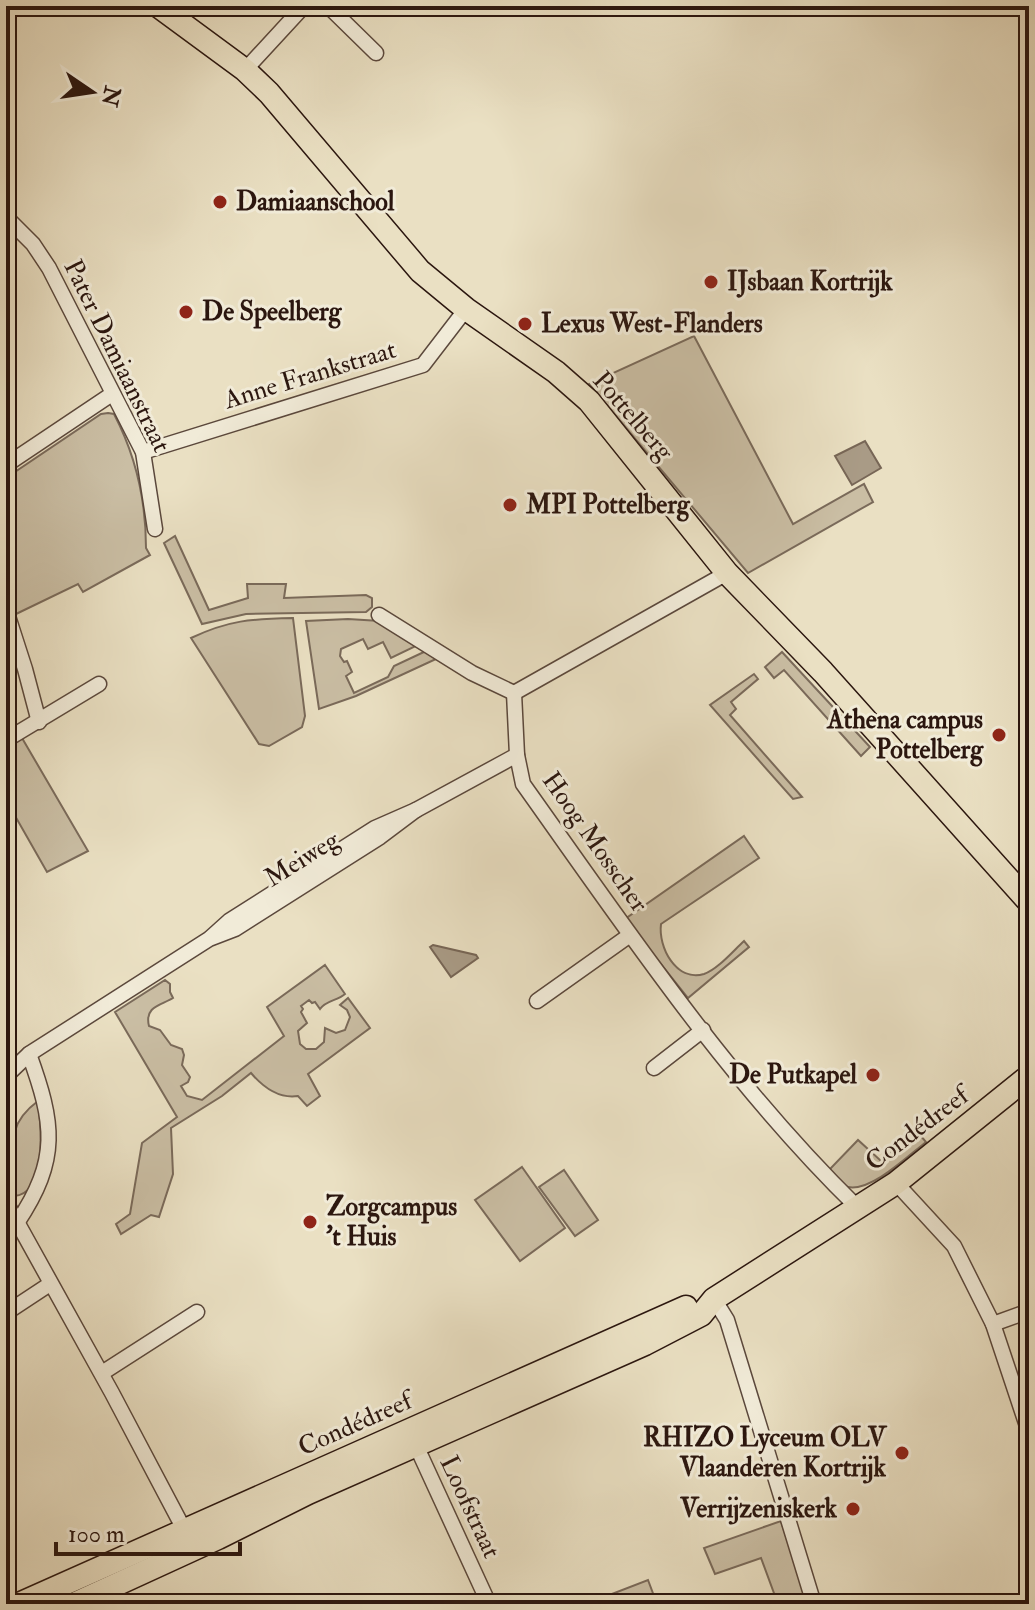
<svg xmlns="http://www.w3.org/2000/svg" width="1035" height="1610" font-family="'IM FELL Double Pica',serif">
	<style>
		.green { fill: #cabea4; stroke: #7a6a5a; stroke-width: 2 }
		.water { fill: #a99b86; stroke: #776656; stroke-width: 2 }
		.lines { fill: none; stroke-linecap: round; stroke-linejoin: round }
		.street-casing { stroke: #5b483c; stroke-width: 17 }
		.primary-casing { stroke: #2b160f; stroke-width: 25 }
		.street { stroke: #f1ebd8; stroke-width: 14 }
		.primary { stroke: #eae0c3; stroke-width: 22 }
		.poi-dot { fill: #8f2418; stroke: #f1ebd8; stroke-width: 3 }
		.labels { text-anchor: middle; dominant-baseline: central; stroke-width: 6; stroke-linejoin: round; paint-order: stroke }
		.poi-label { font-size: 26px; font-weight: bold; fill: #2b160f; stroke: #f1ebd8; text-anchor: start }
		.street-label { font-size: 26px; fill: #2b160f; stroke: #f1ebd8 }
	</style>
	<rect width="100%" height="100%" fill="#eae0c3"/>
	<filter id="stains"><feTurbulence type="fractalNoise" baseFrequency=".0025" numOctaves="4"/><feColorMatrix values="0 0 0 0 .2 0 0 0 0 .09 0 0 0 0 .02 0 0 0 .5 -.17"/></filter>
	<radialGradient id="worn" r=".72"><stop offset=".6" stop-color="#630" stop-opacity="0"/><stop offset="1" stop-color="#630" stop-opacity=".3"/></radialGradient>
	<!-- green -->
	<g class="green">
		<polygon points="694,336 793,524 864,484 873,502 748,573 589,384"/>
		<path d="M108,413L114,414C136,456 146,501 146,548L150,555L83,592L78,584L16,614L6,584V478L101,414Z"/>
		<polygon points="175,536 209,610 248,598 247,584 286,584 284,598 366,595 372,598 372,607 366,612 246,614 202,624 164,543"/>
		<path d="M293,618L305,716L302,727L269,746L259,744L191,638C229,620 251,619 293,618Z"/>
		<polygon points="348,619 380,621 420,644 391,658 383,642 368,649 363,639 341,649 340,656 344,662 347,661 352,672 346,676 354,693 388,677 394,666 426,651 436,659 356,696 319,709 306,621"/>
		<polygon points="782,652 870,747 861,756 784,670 774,678 765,667"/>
		<polygon points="754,674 758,679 731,702 736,709 730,715 802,797 793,799 710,705"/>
		<polygon points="22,738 88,851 47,872 6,800 6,747"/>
		<path d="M744,836L759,858L661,924C658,947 676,982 704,974C718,969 733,951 744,941L749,947L688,998L625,919Z"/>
		<path d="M325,965L345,994C337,1001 326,1000 320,1009L315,1002L312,1003L309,1000L301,1006L303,1009L301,1012L307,1023L298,1031L300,1044L306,1049H316L324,1042L325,1028L336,1033L345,1030L350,1017L347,1010L340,1005L348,998L370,1028L308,1074L320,1096L307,1106L298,1096C279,1099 263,1087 251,1073L222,1096L171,1128L173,1174L159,1217L151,1215L121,1234L116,1224L130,1214L142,1143L177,1117L115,1012L165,980L170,984V992L173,998C162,1005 144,1006 149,1026L160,1030L171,1045L182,1049L184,1055L182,1065L190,1077L188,1082L181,1086L187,1096L202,1100L284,1036L267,1007Z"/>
		<path d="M38,1101C41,1125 48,1194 14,1196C17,1155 0,1129 38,1101Z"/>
		<path d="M916,1130L926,1142C908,1156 871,1192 848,1187C839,1185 834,1177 829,1170L858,1140L881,1161Z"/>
		<polygon points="522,1167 565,1228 520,1261 475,1200"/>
		<polygon points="564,1170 598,1220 575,1236 539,1187"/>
		<polygon points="781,1521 808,1604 778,1604 761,1558 715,1574 704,1548"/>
		<polygon points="648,1580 657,1604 586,1604"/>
	</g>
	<!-- water -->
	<g class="water">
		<polygon points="865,441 881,468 852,485 835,456"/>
		<polygon points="433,945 476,955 478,958 451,977 430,947"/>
	</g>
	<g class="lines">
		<defs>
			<g id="street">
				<polyline points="328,6 376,53"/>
				<polyline points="245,70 304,6"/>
				<polyline points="6,217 33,244 49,268 143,452 155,529"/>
				<polyline points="143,452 423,365 466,309"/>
				<polyline points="6,465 112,394"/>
				<polyline points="6,610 25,669 39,722"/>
				<polyline points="379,615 472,673 514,693"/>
				<path d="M514,693L517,755L523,784C627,930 728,1081 857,1207"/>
				<polyline points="514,693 727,573"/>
				<polyline points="6,740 99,684"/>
				<polyline points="416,810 517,755"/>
				<polyline points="537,1001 630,935"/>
				<polyline points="654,1068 703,1030"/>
				<polyline points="6,1076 29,1054 209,939 229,921 375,828 416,810 380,837 235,929 209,939"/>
				<polyline points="896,1183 954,1246 993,1324 1029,1432"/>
				<polyline points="6,1202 112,1393 187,1535"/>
				<path d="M17,1223C60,1159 54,1123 29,1054"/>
				<polyline points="714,1299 727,1320 814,1604"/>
				<polyline points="6,1313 50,1284"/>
				<polyline points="993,1324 1029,1311"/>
				<polyline points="102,1373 197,1312"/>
				<polyline points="414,1441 489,1604"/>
			</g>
			<g id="primary">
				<polyline points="158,6 245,70 269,93 420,271 466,309 556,372 589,401 727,573 823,672 1029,902"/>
				<polyline points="19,1604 686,1307"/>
				<polyline points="74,1604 218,1538 308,1493 645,1344 701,1315 714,1299 896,1183 1029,1076"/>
			</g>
		</defs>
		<!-- street casing -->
		<use href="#street" class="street-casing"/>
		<!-- primary casing -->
		<use href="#primary" class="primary-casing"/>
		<!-- street -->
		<use href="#street" class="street"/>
		<!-- primary -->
		<use href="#primary" class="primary"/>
	</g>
	<!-- markers -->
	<g class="poi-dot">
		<circle cx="220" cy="202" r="8"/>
		<circle cx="711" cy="282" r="8"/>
		<circle cx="186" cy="312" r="8"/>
		<circle cx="525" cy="324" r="8"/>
		<circle cx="510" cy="505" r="8"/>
		<circle cx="999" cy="735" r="8"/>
		<circle cx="873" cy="1075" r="8"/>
		<circle cx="310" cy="1222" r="8"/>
		<circle cx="902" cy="1453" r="8"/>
		<circle cx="853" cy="1509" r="8"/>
	</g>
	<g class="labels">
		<!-- poi labels -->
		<g class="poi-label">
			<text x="236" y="202">Damiaanschool</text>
			<text x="727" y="282">IJsbaan Kortrijk</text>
			<text x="202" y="312">De Speelberg</text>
			<text x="541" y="324">Lexus West-Flanders</text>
			<text x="526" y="505">MPI Pottelberg</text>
			<text x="983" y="720" text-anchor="end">Athena campus<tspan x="983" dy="30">Pottelberg</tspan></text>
			<text x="857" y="1075" text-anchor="end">De Putkapel</text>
			<text x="326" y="1207">Zorgcampus<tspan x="326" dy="30">'t Huis</tspan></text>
			<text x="886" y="1438" text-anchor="end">RHIZO Lyceum OLV<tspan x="886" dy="30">Vlaanderen Kortrijk</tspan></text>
			<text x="837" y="1509" text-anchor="end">Verrijzeniskerk</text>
		</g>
		<!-- street labels -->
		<g class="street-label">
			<text transform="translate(117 356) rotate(64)">Pater Damiaanstraat</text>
			<text transform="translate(310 375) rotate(-17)">Anne Frankstraat</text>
			<text transform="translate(633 416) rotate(49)">Pottelberg</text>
			<text transform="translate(595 842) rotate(55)">Hoog Mosscher</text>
			<text transform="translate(302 859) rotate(-32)">Meiweg</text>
			<text transform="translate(917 1129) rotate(-37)">Condédreef</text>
			<text transform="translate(355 1424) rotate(-24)">Condédreef</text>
			<text transform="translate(470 1507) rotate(65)">Loofstraat</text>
		</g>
	</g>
	<!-- margin -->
	<rect width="1035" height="1610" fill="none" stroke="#eae0c3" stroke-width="32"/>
	<rect x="8" y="8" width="1019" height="1594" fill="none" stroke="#2b160f" stroke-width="4"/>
	<rect x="16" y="16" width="1003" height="1578" fill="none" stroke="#2b160f" stroke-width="2"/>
	<!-- north arrow -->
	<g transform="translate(92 92) rotate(103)" stroke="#f1ebd8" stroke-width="6" paint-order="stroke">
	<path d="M0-6L14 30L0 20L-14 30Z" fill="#2b160f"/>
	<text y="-12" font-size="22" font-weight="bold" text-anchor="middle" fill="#2b160f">N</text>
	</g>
	<!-- scale -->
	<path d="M56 1542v12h184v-12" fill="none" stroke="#2b160f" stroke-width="4"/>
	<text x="68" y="1542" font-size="24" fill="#2b160f" stroke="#f1ebd8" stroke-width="6" paint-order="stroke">100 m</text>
	<rect width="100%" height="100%" filter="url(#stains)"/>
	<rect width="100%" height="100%" fill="url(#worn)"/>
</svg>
